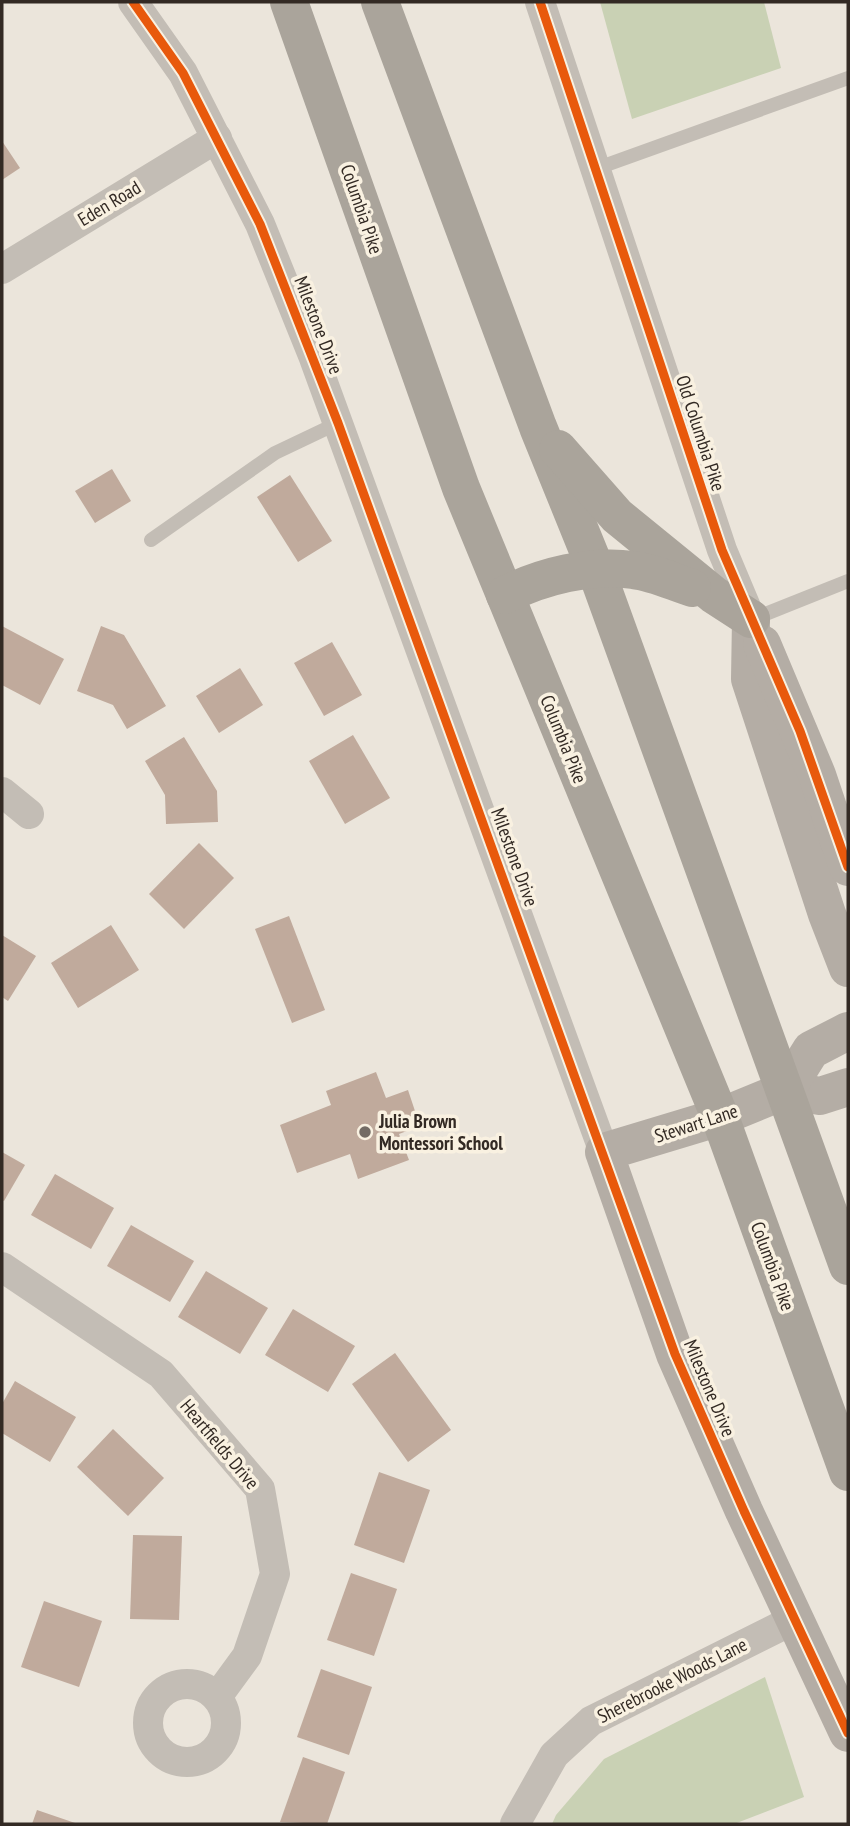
<svg xmlns="http://www.w3.org/2000/svg" width="850" height="1826" font-family="'PT Sans Narrow',sans-serif">
	<style>
		.green { fill: #c9d1b4 }
		.building { fill: #c0aa9c }
		.lines { fill: none; stroke-linecap: round; stroke-linejoin: round }
		.lane { stroke: #c3bdb5; stroke-width: 14 }
		.street { stroke: #c3bdb5; stroke-width: 30 }
		.secondary { stroke: #b4ada5; stroke-width: 38 }
		.highway { stroke: #aaa49b; stroke-width: 38 }
		.cycleway-casing { stroke: #f9f1e1; stroke-width: 13 }
		.cycleway { stroke: #e8590c; stroke-width: 9 }
		.poi-dot { fill: #736b64; stroke: #f9f1e1; stroke-width: 2.5 }
		.labels { text-anchor: middle; dominant-baseline: central; stroke-width: 7; stroke-linejoin: round; paint-order: stroke }
		.street-label { font-size: 19px; fill: #332a24; stroke: #f9f1e1 }
		.poi-label { font-size: 19px; font-weight: bold; fill: #332a24; stroke: #f9f1e1; text-anchor: start }
	</style>
	<rect width="100%" height="100%" fill="#ebe5db"/>
	<!-- green -->
	<g class="green">
		<polygon points="600,2 764,2 781,68 632,119"/>
		<polygon points="765,1677 804,1797 734,1824 552,1824 556,1815 604,1759"/>
	</g>
	<!-- building -->
	<g class="building">
		<polygon points="2,141 20,168 2,180"/>
		<polygon points="112,469 131,501 95,523 75,491"/>
		<polygon points="290,475 332,541 298,562 257,497"/>
		<polygon points="2,626 64,659 40,705 2,685"/>
		<polygon points="101,626 124,635 166,706 127,729 113,705 77,691"/>
		<polygon points="332,642 362,695 324,716 294,663"/>
		<polygon points="240,668 263,705 219,733 196,696"/>
		<polygon points="353,735 390,798 345,824 309,761"/>
		<polygon points="184,737 217,791 218,822 166,824 165,795 145,761"/>
		<polygon points="199,843 234,878 184,929 149,894"/>
		<polygon points="289,916 325,1010 292,1023 255,929"/>
		<polygon points="111,925 139,970 78,1008 51,963"/>
		<polygon points="2,935 36,956 8,1001 2,997"/>
		<polygon points="376,1072 386,1098 408,1090 420,1126 399,1134 409,1160 358,1179 350,1154 297,1173 280,1125 331,1105 326,1091"/>
		<polygon points="2,1152 25,1165 4,1201 2,1200"/>
		<polygon points="55,1174 114,1208 91,1249 31,1215"/>
		<polygon points="131,1225 194,1261 170,1302 107,1266"/>
		<polygon points="206,1271 268,1308 240,1354 178,1317"/>
		<polygon points="293,1309 355,1346 328,1392 265,1355"/>
		<polygon points="395,1353 451,1430 408,1462 352,1384"/>
		<polygon points="15,1381 76,1417 50,1462 2,1433 2,1404"/>
		<polygon points="113,1429 164,1478 128,1516 77,1467"/>
		<polygon points="379,1472 430,1490 404,1563 354,1545"/>
		<polygon points="133,1535 182,1536 179,1620 130,1619"/>
		<polygon points="351,1573 397,1589 374,1656 327,1640"/>
		<polygon points="44,1601 102,1621 79,1687 21,1667"/>
		<polygon points="321,1669 372,1687 349,1755 297,1737"/>
		<polygon points="303,1757 345,1772 327,1824 280,1822"/>
		<polygon points="37,1810 78,1824 32,1824"/>
	</g>
	<g class="lines">
		<!-- lane -->
		<g class="lane">
			<polyline points="595,169 848,78"/>
			<polyline points="151,540 275,453 338,423"/>
			<polyline points="753,619 848,581"/>
		</g>
		<!-- street -->
		<g class="street">
			<polyline points="133,2 183,73 260,224 314,358 604,1152"/>
			<polyline points="540,2 722,550 751,619"/>
			<polyline points="2,269 217,138"/>
			<polyline points="2,792 29,814"/>
			<polyline points="2,1267 161,1374 260,1489 275,1574 247,1656 217,1697"/>
			<circle cx="187" cy="1723" r="39"/>
			<polyline points="515,1824 554,1755 591,1721 795,1619"/>
		</g>
		<!-- secondary -->
		<g class="secondary">
			<polyline points="751,619 750,679 827,914 848,968"/>
			<polyline points="762,644 817,775 848,867"/>
			<polyline points="848,1087 820,1096 786,1090 720,1117 604,1152 675,1354 744,1511 848,1733"/>
			<polyline points="786,1090 811,1050 848,1031"/>
		</g>
		<!-- highway -->
		<g class="highway">
			<polyline points="289,2 461,488 720,1117 848,1472"/>
			<polyline points="380,2 538,427 596,570 848,1266"/>
			<polyline points="558,449 617,516 714,595 751,619"/>
			<path d="M505,595C542,576 591,564 633,570C653,572 673,582 692,588"/>
		</g>
		<defs>
			<g id="cycleway">
				<polyline points="133,2 183,73 260,224 338,423 675,1354 744,1511 848,1733"/>
				<polyline points="540,2 722,550 800,731 848,867"/>
			</g>
		</defs>
		<!-- cycleway casing -->
		<use href="#cycleway" class="cycleway-casing"/>
		<!-- cycleway -->
		<use href="#cycleway" class="cycleway"/>
	</g>
	<!-- markers -->
	<circle class="poi-dot" cx="365" cy="1132" r="7"/>
	<g class="labels">
		<!-- street labels -->
		<g class="street-label">
			<text transform="translate(109 203) rotate(-31)">Eden Road</text>
			<text transform="translate(362 209) rotate(71)">Columbia Pike</text>
			<text transform="translate(319 325) rotate(69)">Milestone Drive</text>
			<text transform="translate(701 433) rotate(72)">Old Columbia Pike</text>
			<text transform="translate(564 739) rotate(68)">Columbia Pike</text>
			<text transform="translate(515 857) rotate(70)">Milestone Drive</text>
			<text transform="translate(696 1123) rotate(-18)">Stewart Lane</text>
			<text transform="translate(773 1266) rotate(70)">Columbia Pike</text>
			<text transform="translate(710 1388) rotate(67)">Milestone Drive</text>
			<text transform="translate(220 1444) rotate(50)">Heartfields Drive</text>
			<text transform="translate(672 1680) rotate(-27)">Sherebrooke Woods Lane</text>
		</g>
		<!-- poi labels -->
		<g class="poi-label">
			<text x="379" y="1121">Julia Brown<tspan x="379" dy="22">Montessori School</tspan></text>
		</g>
	</g>
	<!-- border -->
	<rect width="850" height="1826" fill="none" stroke="#332a24" stroke-width="7"/>
</svg>
